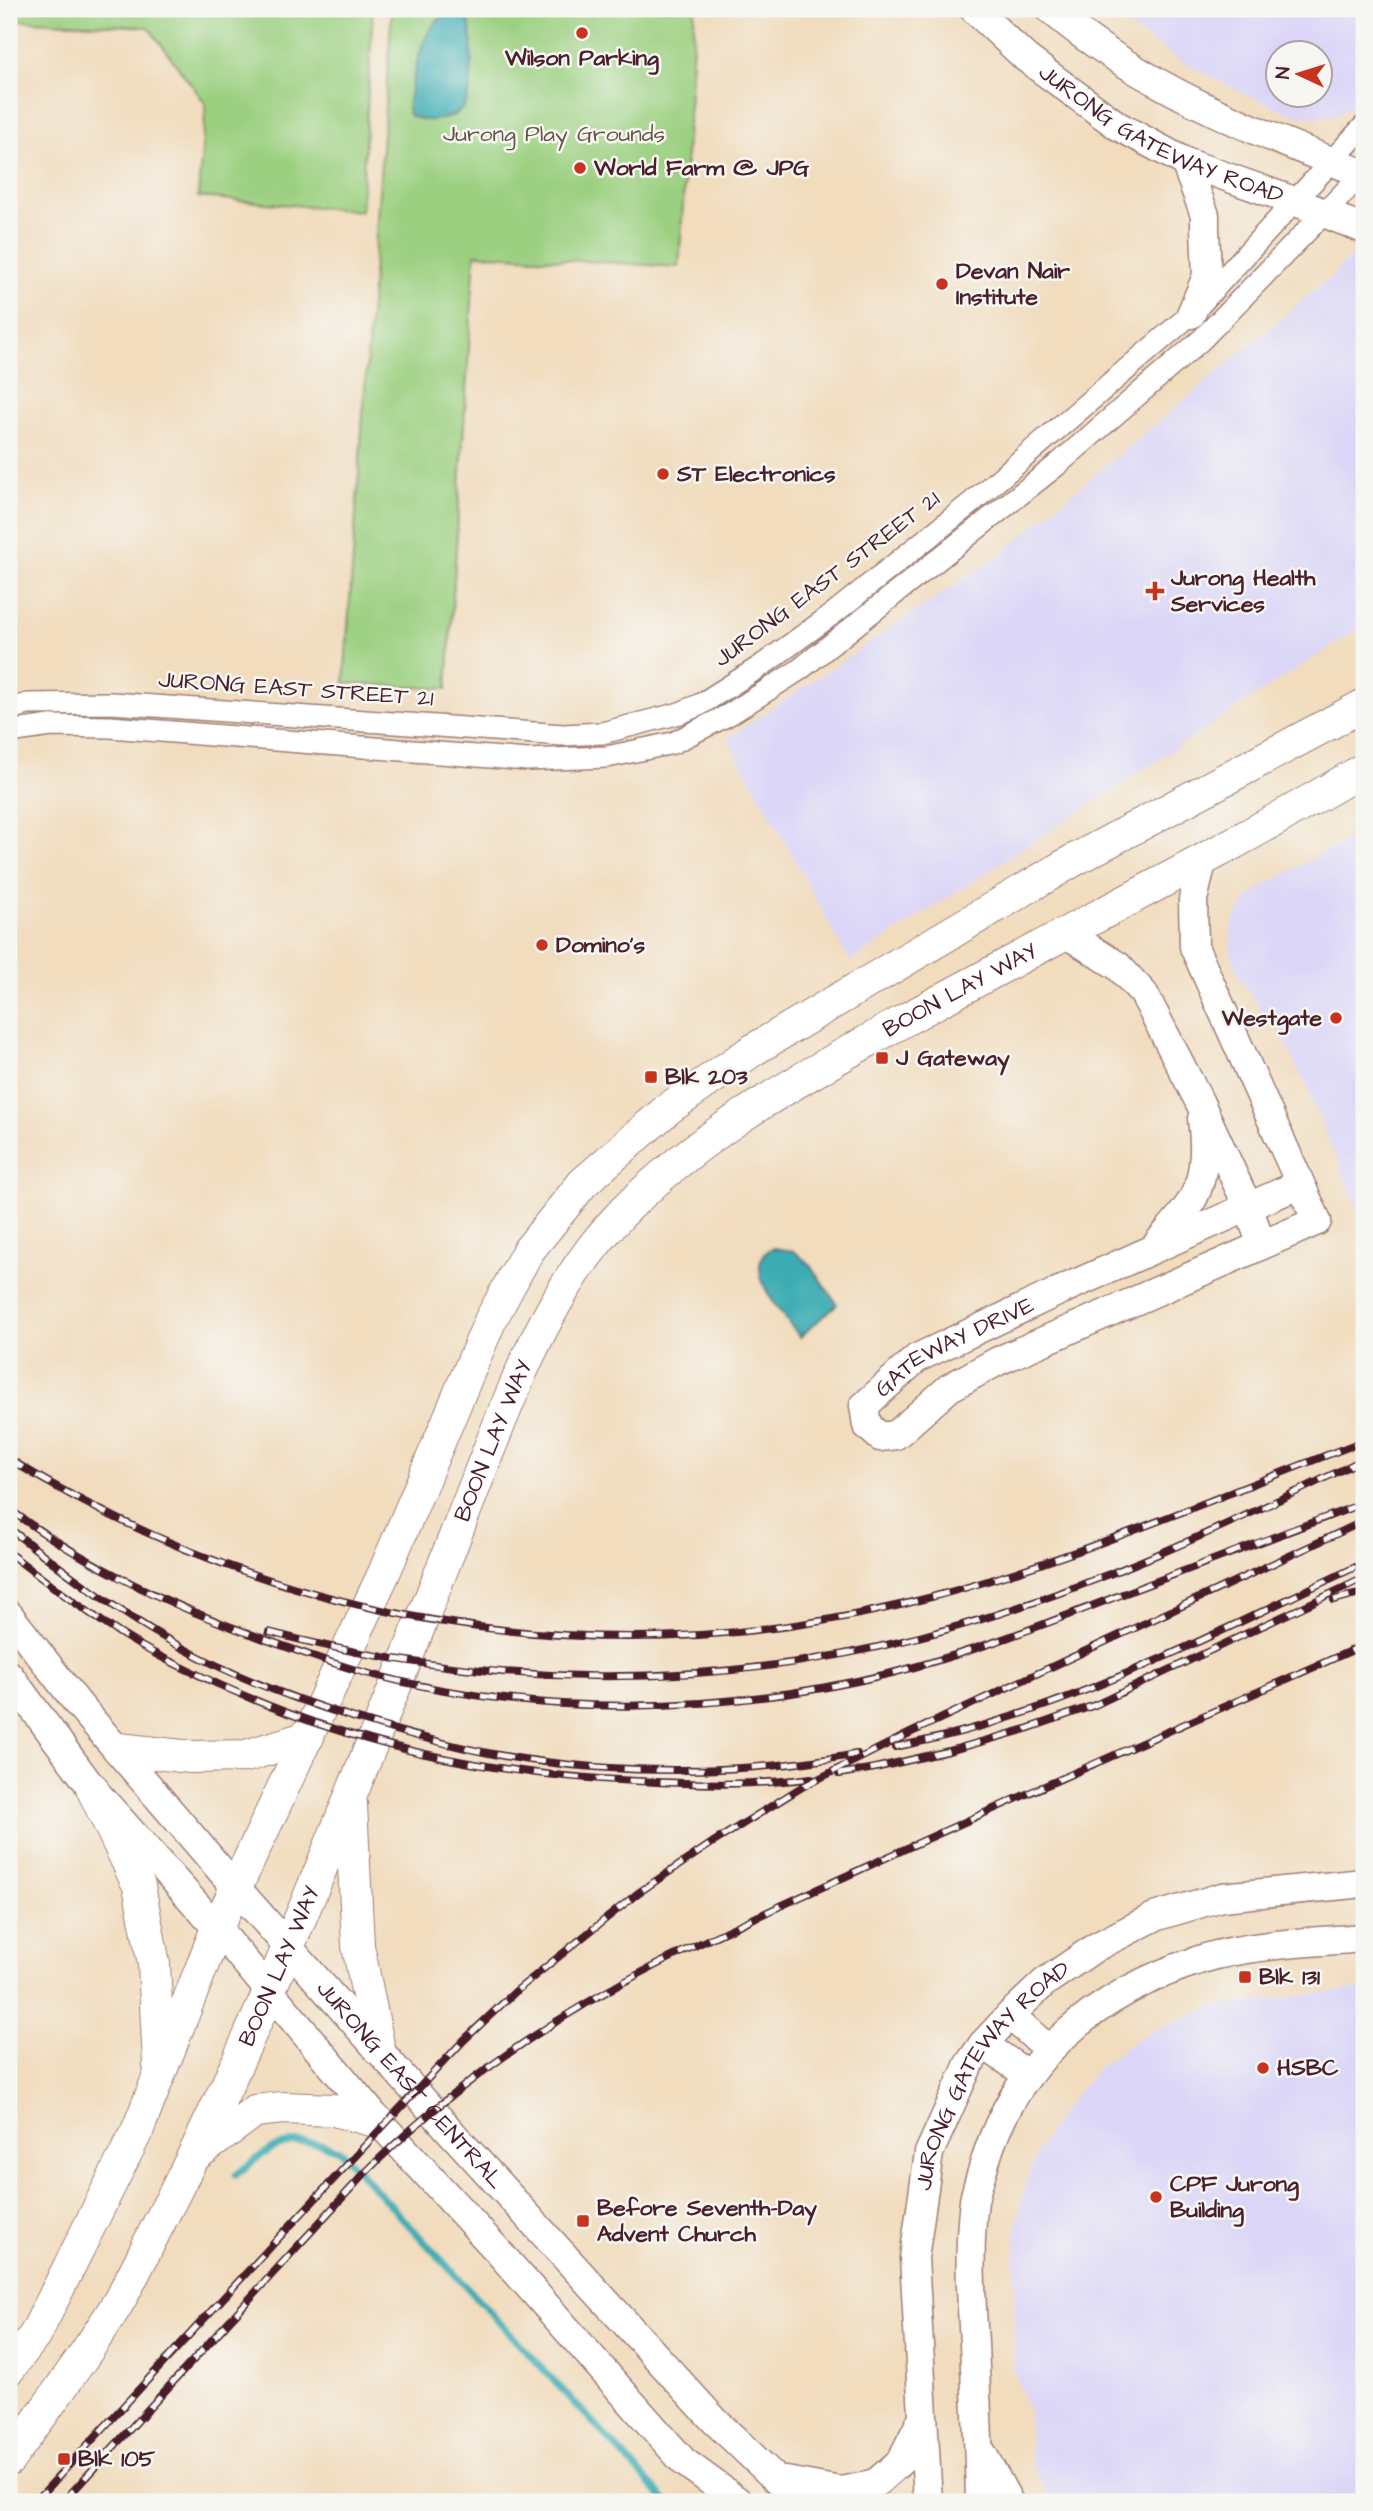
<svg xmlns="http://www.w3.org/2000/svg" width="1373" height="2511" font-family="'Architects Daughter',sans-serif">
	<style>
		.built { fill: #dbd6f7; fill-rule: evenodd }
		.green { fill: #9cd081; stroke: #737856; stroke-width: 2 }
		.water { fill: #3cadb4; stroke: #436670; stroke-width: 2 }
		.lines { fill: none; stroke-linecap: round; stroke-linejoin: round }
		.stream { stroke: #3cadb4; stroke-width: 7 }
		.street-casing { stroke: #9e7e74; stroke-width: 24 }
		.secondary-casing { stroke: #9e7e74; stroke-width: 31 }
		.primary-casing { stroke: #9e7e74; stroke-width: 34 }
		.street { stroke: #fff; stroke-width: 21 }
		.secondary { stroke: #fff; stroke-width: 28 }
		.primary { stroke: #fff; stroke-width: 32 }
		.rail-casing { stroke: #4a1f2b; stroke-width: 8 }
		.rail { stroke: #f6f6f2; stroke-width: 5; stroke-dasharray: 16; stroke-linecap: butt }
		.poi-dot { fill: #c8321e; stroke: #f6f6f2; stroke-width: 2.5 }
		.labels { text-anchor: middle; dominant-baseline: central; stroke-width: 5; stroke-linejoin: round; paint-order: stroke }
		.poi-label { font-size: 23px; font-weight: bold; fill: #4a1f2b; stroke: #f6f6f2; text-anchor: start }
		.street-label { font-size: 23px; fill: #4a1f2b; stroke: #f6f6f2 }
		.park-label { font-size: 23px; fill: #635445; stroke: #f6f6f2 }
	</style>
	<rect width="100%" height="100%" fill="#f6f6f2"/>
	<filter id="ink" filterUnits="userSpaceOnUse"><feTurbulence type="fractalNoise" baseFrequency=".0143" numOctaves="2"/><feDisplacementMap in="SourceGraphic" scale="14" xChannelSelector="R" yChannelSelector="G"/><feConvolveMatrix kernelMatrix="1 2 1 2 8 2 1 2 1" color-interpolation-filters="sRGB"/></filter>
	<filter id="wash" filterUnits="userSpaceOnUse"><feTurbulence type="fractalNoise" baseFrequency=".00686" numOctaves="4" result="noise"/><feDisplacementMap in="SourceGraphic" scale="28" xChannelSelector="R" yChannelSelector="G"/><feGaussianBlur stdDeviation="1.57" result="paint"/><feColorMatrix in="noise" values="0 0 0 0 0 0 0 0 0 0 0 0 0 0 0 0 0 1.4 0 .05"/><feComposite in="paint" operator="in"/></filter>
	<g filter="url(#wash)">
		<rect width="100%" height="100%" fill="#f1dcbd"/>
		<!-- built -->
		<g class="built">
			<path d="M1102,9H1364V99L1354,110L1350,107L1334,115L1314,118L1294,115L1246,95L1177,59ZM1278,52H1320V94H1278Z"/>
			<polygon points="1364,241 1364,625 850,962 728,738 997,557 1331,277"/>
			<polygon points="1364,830 1364,1224 1305,1083 1279,1031 1251,996 1238,974 1230,949 1231,931 1236,917 1244,903 1257,890"/>
			<polygon points="1364,1988 1364,2502 1052,2502 1031,2463 1029,2414 1014,2371 1015,2236 1024,2189 1038,2150 1064,2108 1099,2067 1142,2036 1211,2007"/>
		</g>
		<!-- green -->
		<g class="green">
			<polygon points="9,9 373,9 361,211 198,197 206,104 148,27 12,20 9,47"/>
			<polygon points="392,9 695,9 679,267 475,254 447,689 344,683"/>
		</g>
		<!-- water -->
		<g class="water">
			<path d="M448,15L468,18C473,34 473,84 467,100C458,122 427,124 409,115L408,106C413,82 421,22 448,15Z"/>
			<path d="M773,1248L794,1251L810,1265L837,1304L800,1337C785,1318 737,1266 773,1248Z"/>
		</g>
		<g class="lines">
			<!-- stream -->
			<path class="stream" d="M236,2175C274,2144 290,2133 339,2150L667,2502"/>
		</g>
	</g>
	<g filter="url(#ink)">
		<g class="lines">
			<defs>
				<g id="street">
					<polyline points="9,709 28,704 112,703 563,735 602,733 680,713 701,704 761,666 834,613 971,503 1191,314 1364,126"/>
					<polyline points="9,732 51,726 110,727 527,760 607,757 673,743 730,714 799,670 1057,465 1201,340 1364,172"/>
				</g>
				<g id="secondary">
					<path id="s1" d="M974,9L1026,58L1118,126L1185,162L1294,201L1364,229"/>
					<path d="M1050,9C1140,86 1255,132 1364,174"/>
					<polyline points="1185,162 1205,215 1205,228 1207,276 1191,314"/>
					<path id="s2" d="M1202,862L1193,900L1194,947L1317,1221L998,1361L949,1388L896,1435L880,1437L867,1425L864,1406L917,1358L1057,1292L1300,1184"/>
					<polyline points="1065,933 1118,966 1144,994 1200,1103 1248,1207 1262,1245"/>
					<path d="M1158,1243C1168,1231 1180,1218 1189,1205C1206,1180 1206,1148 1202,1119"/>
					<path id="s3" d="M9,1615L78,1704L224,1874L450,2131L714,2420L775,2478L808,2502"/>
					<polyline points="9,1675 92,1788 217,1928 379,2122 497,2250 683,2461 739,2502"/>
					<polyline points="1010,2015 1049,2050"/>
					<polyline points="983,2044 1028,2075"/>
					<polyline points="982,2453 1009,2502"/>
					<polyline points="786,2481 840,2491 862,2487 877,2482 901,2461 922,2419"/>
					<path id="s4" d="M928,2502L914,2258L929,2153L969,2064L983,2044L1010,2015L1045,1982L1096,1947L1154,1917L1222,1897L1364,1883"/>
					<path d="M980,2502C979,2449 976,2396 974,2343C971,2295 968,2249 974,2201C976,2189 981,2176 984,2165C1015,2058 1098,1992 1202,1959C1249,1944 1314,1942 1364,1938"/>
				</g>
				<g id="primary">
					<polyline points="119,1749 191,1757 246,1756 308,1737"/>
					<polyline points="92,1788 139,1886 154,1964 159,2065"/>
					<polyline points="351,1804 358,1946 379,2049"/>
					<polyline points="193,2157 255,2111 283,2108 334,2110 379,2122"/>
					<polyline points="9,2369 35,2335 138,2129 217,1928 384,1573 490,1321 528,1251 583,1183 669,1108 753,1050 1074,860 1364,705"/>
					<path id="s5" d="M9,2460C46,2408 86,2356 119,2301C138,2268 153,2233 171,2200C263,2021 335,1833 411,1647C435,1587 459,1527 482,1467C518,1377 554,1282 624,1211C705,1129 806,1076 905,1020C1058,935 1214,858 1364,769"/>
				</g>
			</defs>
			<!-- street casing -->
			<use href="#street" class="street-casing"/>
			<!-- secondary casing -->
			<use href="#secondary" class="secondary-casing"/>
			<!-- primary casing -->
			<use href="#primary" class="primary-casing"/>
			<!-- street -->
			<use href="#street" class="street"/>
			<!-- secondary -->
			<use href="#secondary" class="secondary"/>
			<!-- primary -->
			<use href="#primary" class="primary"/>
			<defs>
				<g id="rail">
					<path d="M9,1459C276,1624 594,1678 900,1605C1060,1567 1211,1498 1364,1441"/>
					<path d="M9,1509C86,1566 173,1607 264,1639C297,1651 331,1663 366,1673C536,1718 722,1715 892,1673C975,1652 1056,1620 1136,1589C1212,1560 1288,1531 1364,1503"/>
					<path d="M9,1528C63,1571 118,1612 179,1646C234,1677 294,1699 355,1718C404,1733 453,1747 504,1756C616,1775 745,1775 857,1754"/>
					<path d="M9,1553C45,1581 82,1609 121,1634C152,1654 186,1669 220,1685C354,1746 490,1775 636,1781C694,1784 753,1786 811,1778"/>
					<polyline points="1334,1600 1364,1592"/>
					<path d="M269,1632C481,1688 707,1692 919,1637C1074,1597 1221,1529 1364,1459"/>
					<path d="M895,1747C1061,1716 1212,1634 1364,1563"/>
					<polyline points="839,1774 875,1768 949,1751 1026,1729 1095,1705 1364,1578"/>
					<polyline points="35,2502 286,2230 464,2040 516,1991 638,1893 712,1843 802,1787 912,1732 1364,1521"/>
					<path d="M63,2502L364,2174C447,2090 550,2019 656,1965C725,1930 797,1899 868,1866C1032,1790 1199,1718 1364,1645"/>
				</g>
			</defs>
			<!-- rail casing -->
			<use href="#rail" class="rail-casing"/>
			<!-- rail -->
			<use href="#rail" class="rail"/>
		</g>
	</g>
	<!-- markers -->
	<g class="poi-dot">
		<circle cx="582" cy="33" r="7"/>
		<circle cx="580" cy="168" r="7"/>
		<circle cx="942" cy="284" r="7"/>
		<circle cx="663" cy="474" r="7"/>
		<path d="M1151.5 580.5h7v7h7v7h-7v7h-7v-7h-7v-7h7z"/>
		<circle cx="542" cy="945" r="7"/>
		<circle cx="1336" cy="1018" r="7"/>
		<rect x="875" y="1051" width="14" height="14" rx="3.5"/>
		<rect x="644" y="1070" width="14" height="14" rx="3.5"/>
		<rect x="1238" y="1970" width="14" height="14" rx="3.5"/>
		<circle cx="1263" cy="2068" r="7"/>
		<circle cx="1156" cy="2197" r="7"/>
		<rect x="576" y="2214" width="14" height="14" rx="3.5"/>
		<rect x="57" y="2452" width="14" height="14" rx="3.5"/>
	</g>
	<g class="labels">
		<!-- poi labels -->
		<g class="poi-label">
			<text x="582" y="58" text-anchor="middle">Wilson Parking</text>
			<text x="594" y="168">World Farm @ JPG</text>
			<text x="956" y="271">Devan Nair<tspan x="956" dy="26">Institute</tspan></text>
			<text x="677" y="474">ST Electronics</text>
			<text x="1171" y="578">Jurong Health<tspan x="1171" dy="26">Services</tspan></text>
			<text x="556" y="945">Domino's</text>
			<text x="1322" y="1018" text-anchor="end">Westgate</text>
			<text x="896" y="1058">J Gateway</text>
			<text x="665" y="1077">Blk 203</text>
			<text x="1259" y="1977">Blk 131</text>
			<text x="1277" y="2068">HSBC</text>
			<text x="1170" y="2184">CPF Jurong<tspan x="1170" dy="26">Building</tspan></text>
			<text x="597" y="2208">Before Seventh-Day<tspan x="597" dy="26">Advent Church</tspan></text>
			<text x="78" y="2459">Blk 105</text>
		</g>
		<!-- street labels -->
		<g class="street-label">
			<text stroke="none"><textPath href="#s1" startOffset="228">JURONG GATEWAY ROAD</textPath></text>
			<text transform="translate(827 579) rotate(-37)">JURONG EAST STREET 21</text>
			<text transform="translate(296 689) rotate(4)">JURONG EAST STREET 21</text>
			<text stroke="none"><textPath href="#s5" startOffset="1802">BOON LAY WAY</textPath></text>
			<text stroke="none"><textPath href="#s2" startOffset="1024">GATEWAY DRIVE</textPath></text>
			<text stroke="none"><textPath href="#s5" startOffset="1132">BOON LAY WAY</textPath></text>
			<text stroke="none"><textPath href="#s5" startOffset="565">BOON LAY WAY</textPath></text>
			<text stroke="none"><textPath href="#s4" startOffset="450">JURONG GATEWAY ROAD</textPath></text>
			<text stroke="none"><textPath href="#s3" startOffset="618">JURONG EAST CENTRAL</textPath></text>
		</g>
		<!-- park labels -->
		<g class="park-label">
			<text x="554" y="134">Jurong Play Grounds</text>
		</g>
	</g>
	<!-- margin -->
	<rect width="1373" height="2511" fill="none" stroke="#f6f6f2" stroke-width="35"/>
	<!-- north arrow -->
	<g transform="translate(1299 74) rotate(274)"><circle r="33" fill="#f6f6f2" stroke="#b1a0a2" stroke-width="2"/>
	<path d="M0-5L12 26L0 18L-12 26Z" fill="#c8321e"/>
	<text y="-10" font-size="19" font-weight="bold" text-anchor="middle" fill="#4a1f2b">N</text>
	</g>
</svg>
